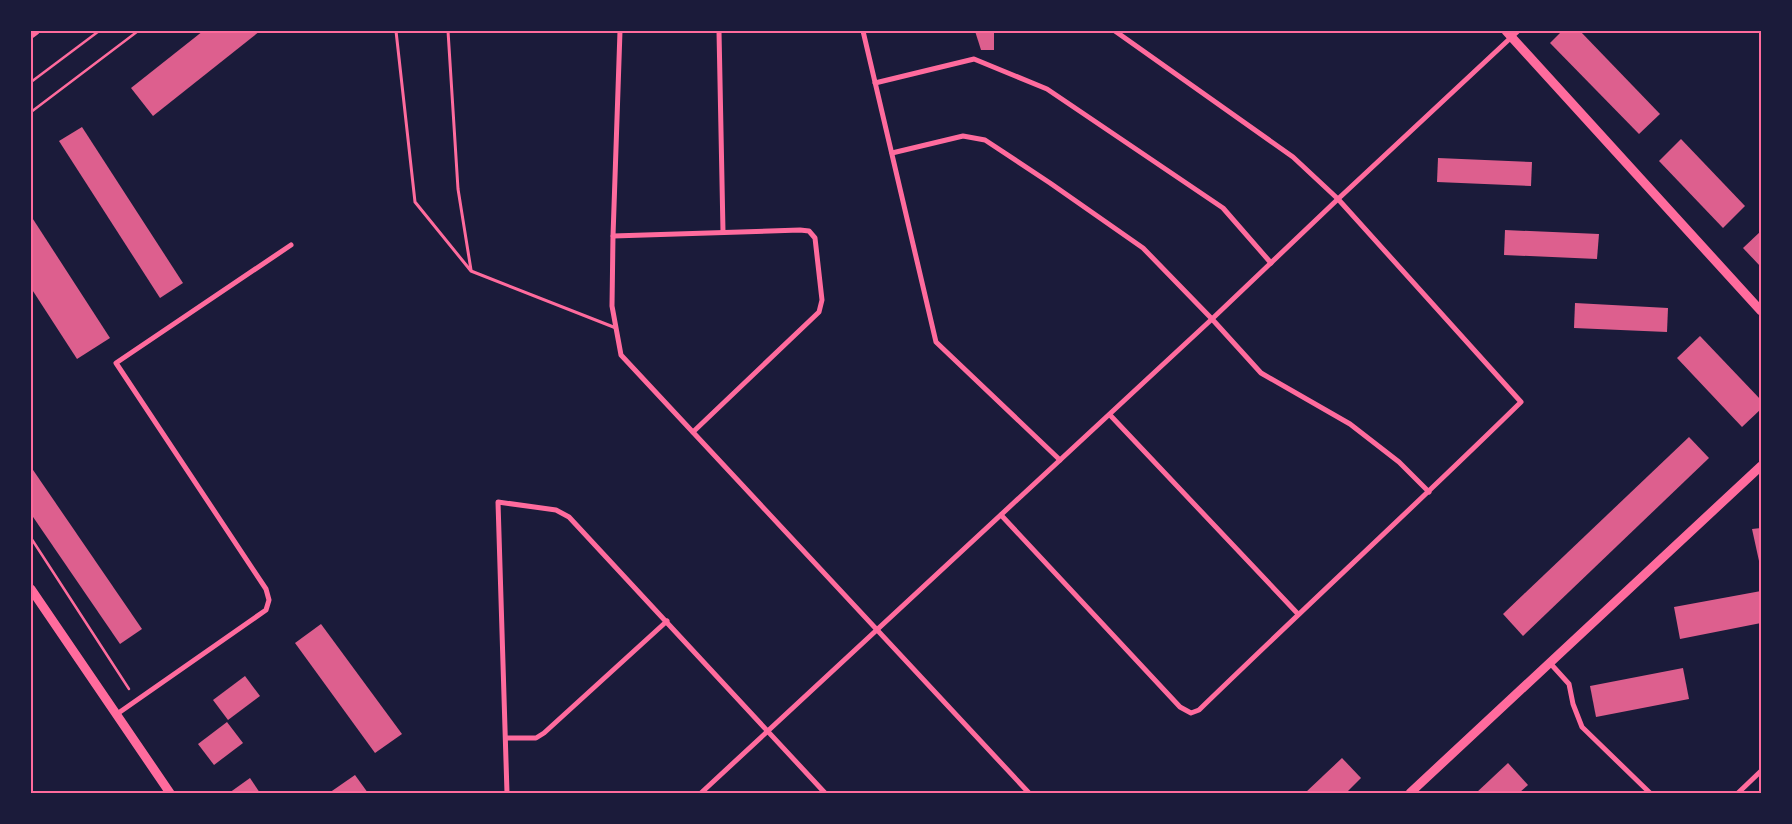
<svg xmlns="http://www.w3.org/2000/svg" width="1792" height="824" font-family="'Playfair Display',serif">
	<style>
		.building { fill: #dd5f8e }
		.lines { fill: none; stroke-linecap: round; stroke-linejoin: round }
		.path { stroke: #ff6b9d; stroke-width: 2.5 }
		.service { stroke: #ff6b9d; stroke-width: 3 }
		.minor { stroke: #ff6b9d; stroke-width: 5 }
		.tertiary { stroke: #ff6b9d; stroke-width: 9 }
		.secondary { stroke: #ff6b9d; stroke-width: 9 }
		.neatline { fill: none; stroke: #ff6b9d; stroke-width: 2 }
	</style>
	<rect width="100%" height="100%" fill="#1b1b3a"/>
	<!-- building -->
	<g class="building">
		<polygon points="203,31 260,31 153,116 131,88"/>
		<polygon points="975,31 994,31 994,50 981,50"/>
		<polygon points="1562,31 1580,31 1660,114 1639,134 1550,43"/>
		<polygon points="82,127 183,283 160,298 59,141"/>
		<polygon points="1681,139 1745,206 1723,228 1659,161"/>
		<polygon points="1438,158 1532,162 1531,186 1437,182"/>
		<polygon points="31,216 110,338 77,359 31,288"/>
		<polygon points="1505,230 1599,234 1597,259 1504,255"/>
		<polygon points="1761,231 1761,267 1743,248"/>
		<polygon points="1575,303 1668,308 1667,332 1574,328"/>
		<polygon points="1700,336 1761,400 1761,409 1742,427 1677,358"/>
		<polygon points="1689,437 1709,458 1523,636 1503,614"/>
		<polygon points="31,467 142,629 120,644 31,514"/>
		<polygon points="1761,528 1761,560 1759,561 1752,529"/>
		<polygon points="1761,591 1761,623 1680,639 1674,607"/>
		<polygon points="321,624 402,734 375,753 295,643"/>
		<polygon points="1683,668 1689,699 1596,717 1590,686"/>
		<polygon points="245,676 260,696 228,720 213,700"/>
		<polygon points="227,722 243,743 214,765 198,744"/>
		<polygon points="1342,758 1361,778 1346,793 1305,793"/>
		<polygon points="1508,763 1528,785 1519,793 1476,793"/>
		<polygon points="355,775 368,793 329,793"/>
		<polygon points="250,778 260,793 229,793"/>
	</g>
	<g class="lines">
		<!-- path -->
		<g class="path">
			<polyline points="31,82 99,31"/>
			<polyline points="31,112 138,31"/>
			<polyline points="31,538 129,689"/>
		</g>
		<!-- service -->
		<g class="service">
			<polyline points="396,31 415,202 471,271 616,328"/>
			<polyline points="448,31 458,189 471,270"/>
		</g>
		<!-- minor -->
		<g class="minor">
			<polyline points="620,31 613,236 612,306 621,355 1029,793"/>
			<polyline points="719,31 723,232"/>
			<polyline points="863,31 936,342 1060,460"/>
			<polyline points="875,83 974,59 1047,89 1223,208 1271,263"/>
			<polyline points="892,153 963,136 985,140 1050,183 1143,248 1212,319 1261,373 1350,424 1399,462 1429,492"/>
			<polyline points="613,236 800,230 809,231 815,238 822,300 819,312 693,432"/>
			<polyline points="1110,415 1298,614"/>
			<path d="M1001,515L1180,707L1191,713L1199,710C1306,606 1415,506 1521,402L1338,199L1293,157L1115,31"/>
			<polyline points="1550,663 1569,684 1573,704 1582,727 1650,793"/>
			<polyline points="117,714 266,610 269,600 266,589 116,363 291,245"/>
			<polyline points="506,738 536,738 544,733 667,621"/>
			<polyline points="507,793 498,502 556,510 569,517 825,793"/>
			<polyline points="701,793 1212,319 1338,199 1518,31"/>
			<polyline points="1738,793 1761,771"/>
		</g>
		<!-- tertiary -->
		<g class="tertiary">
			<polyline points="31,34 35,31"/>
			<polyline points="31,589 170,793"/>
		</g>
		<!-- secondary -->
		<g class="secondary">
			<polyline points="1506,31 1761,311"/>
			<polyline points="1410,793 1761,466"/>
		</g>
	</g>
	<!-- border -->
	<rect width="1792" height="824" fill="none" stroke="#1b1b3a" stroke-width="65"/>
	<rect x="32" y="32" width="1728" height="760" class="neatline"/>
</svg>
